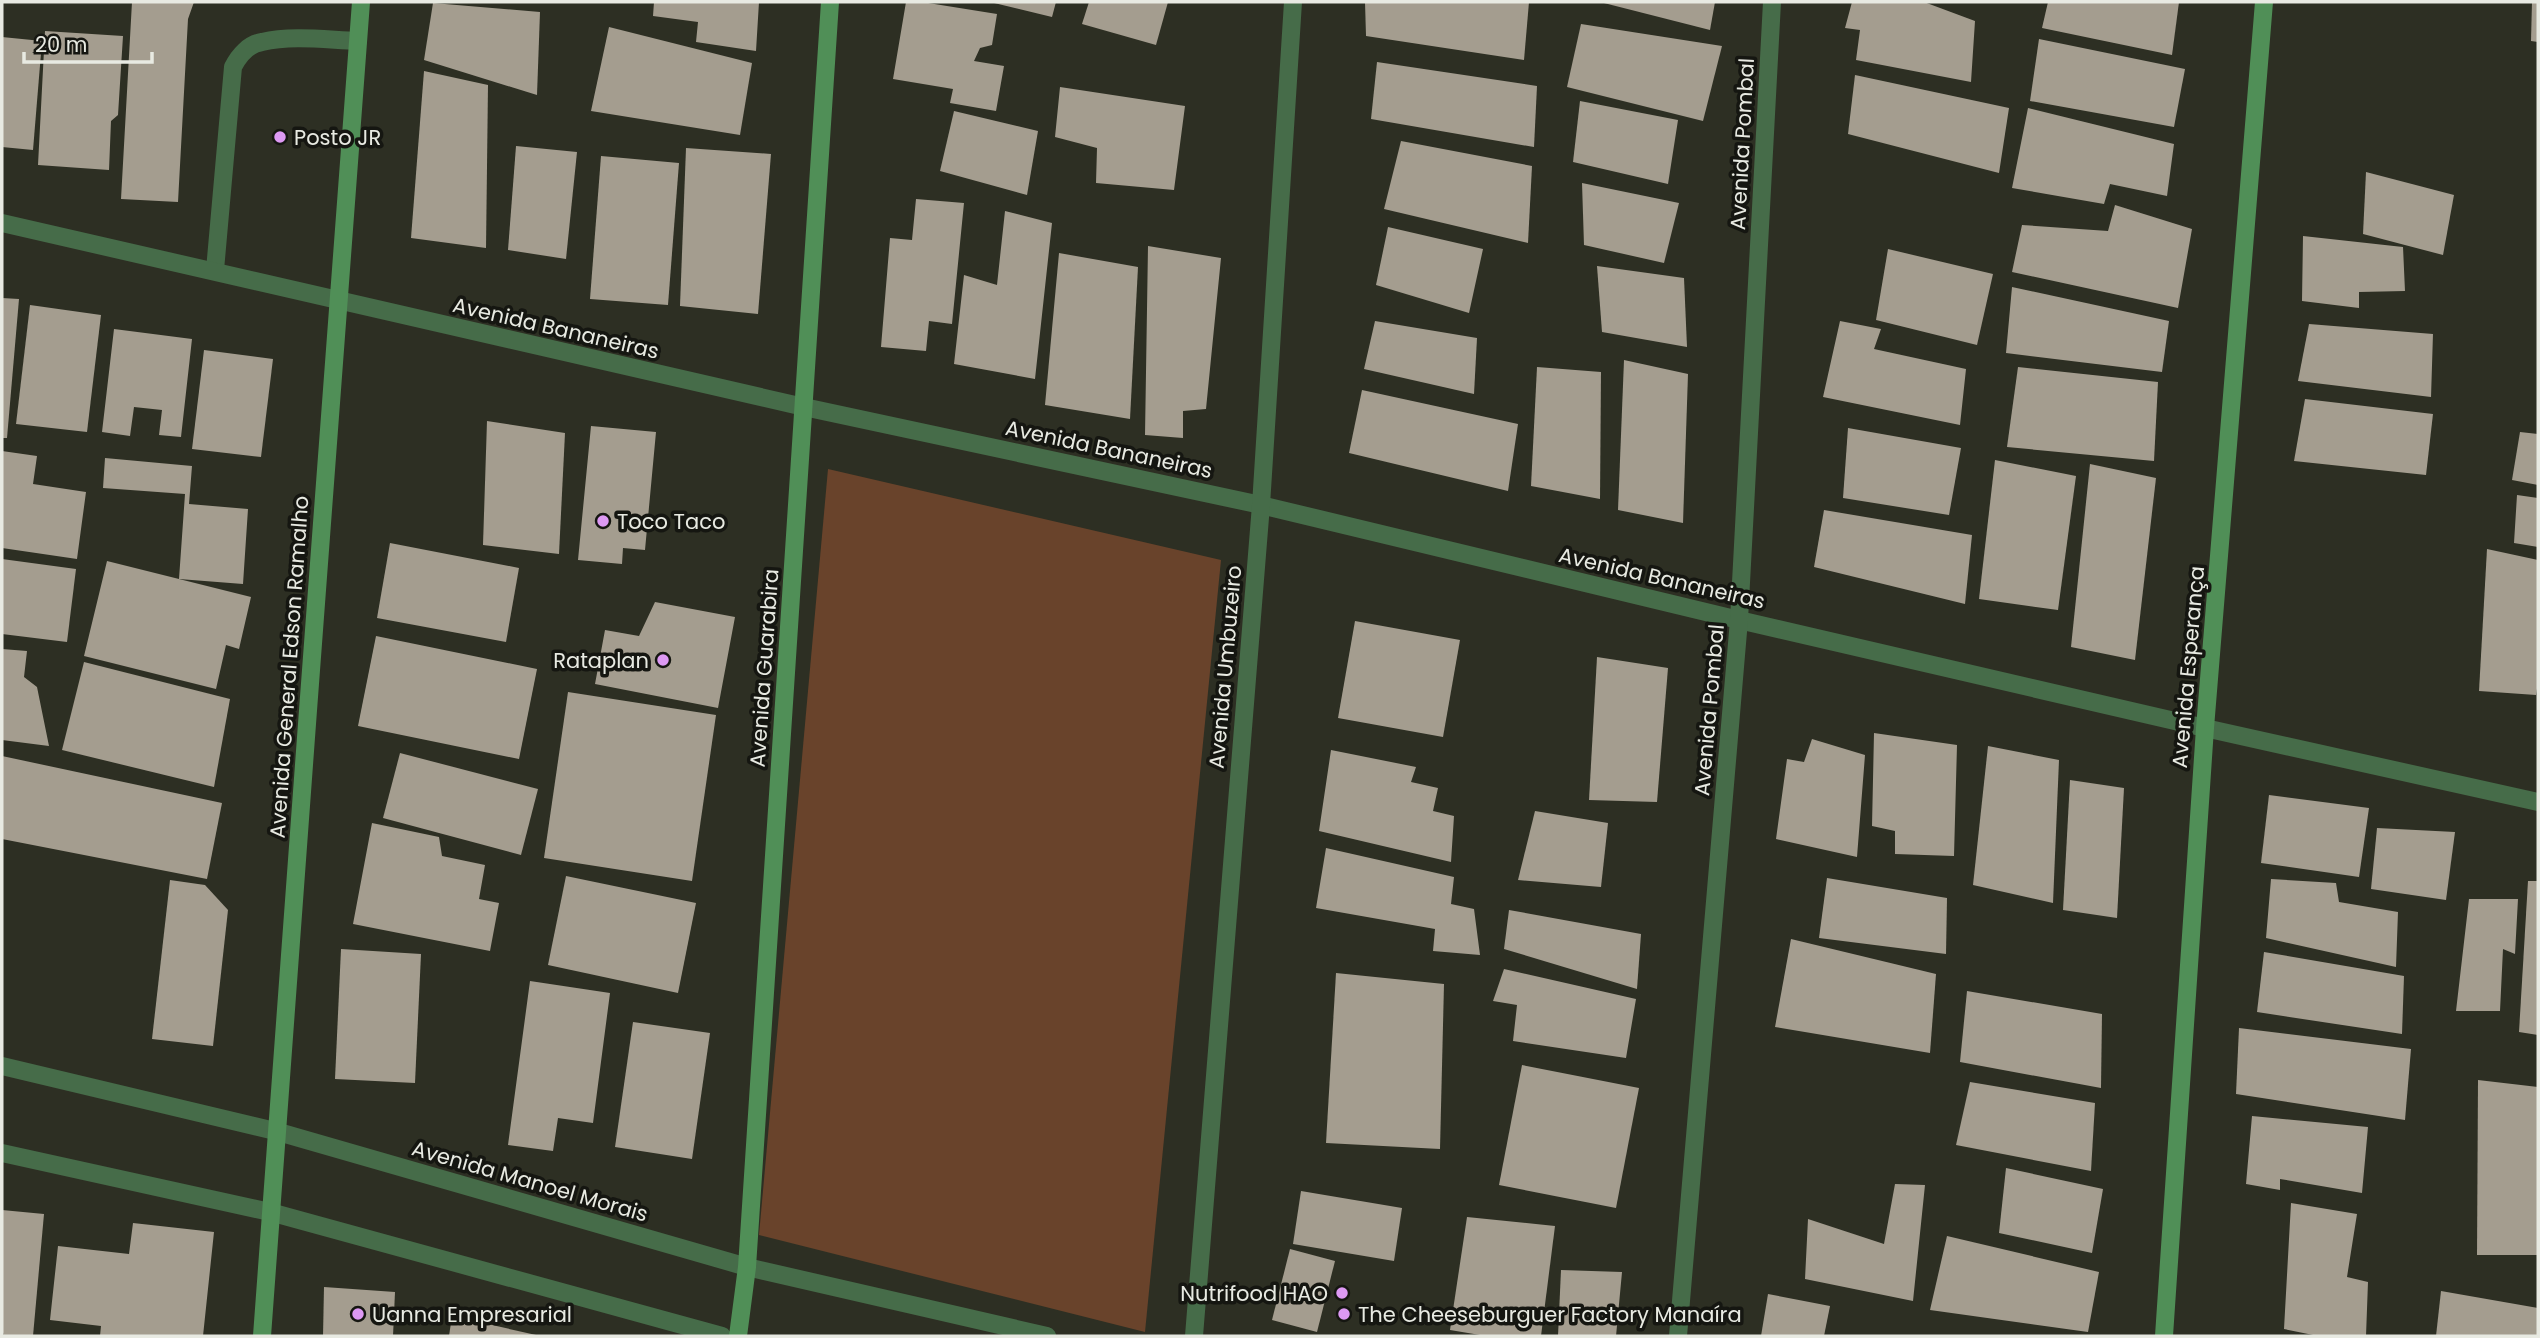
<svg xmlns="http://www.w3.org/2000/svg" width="2540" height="1338" font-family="Poppins,sans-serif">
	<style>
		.green { fill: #69432b }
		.building { fill: #a49d8f }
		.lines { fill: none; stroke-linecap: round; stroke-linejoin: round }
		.service { stroke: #466c49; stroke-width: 18 }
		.minor { stroke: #466c49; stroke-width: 18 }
		.secondary { stroke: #508f57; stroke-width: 18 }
		.poi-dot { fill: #dd99f3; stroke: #151611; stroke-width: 2.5 }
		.labels { text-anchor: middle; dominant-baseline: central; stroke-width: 7; stroke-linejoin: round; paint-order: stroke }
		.poi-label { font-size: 21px; fill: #e8eae2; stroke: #151611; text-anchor: start }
		.street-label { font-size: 21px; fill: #e8eae2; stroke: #151611 }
	</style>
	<rect width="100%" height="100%" fill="#2d2f23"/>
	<!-- green -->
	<polygon class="green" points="828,469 1221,560 1145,1332 759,1235"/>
	<!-- building -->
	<g class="building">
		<polygon points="132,2 194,2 188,19 178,202 121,199"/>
		<polygon points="654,2 759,2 756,51 696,42 698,22 653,16"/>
		<polygon points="906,2 922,2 997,14 992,45 980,48 974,61 1004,66 996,111 950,103 953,89 893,79"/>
		<polygon points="990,2 1056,2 1052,17"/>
		<polygon points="1089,2 1168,2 1156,45 1082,24"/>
		<polygon points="1365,2 1529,2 1524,60 1366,36"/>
		<polygon points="1600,2 1715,2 1710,30"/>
		<polygon points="1852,2 1924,2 1975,21 1971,82 1856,60 1860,30 1845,28"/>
		<polygon points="2048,2 2179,2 2172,55 2042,28"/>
		<polygon points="2532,2 2538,2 2538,42 2531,41"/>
		<polygon points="433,3 540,12 537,95 424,60"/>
		<polygon points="1581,24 1722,46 1703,121 1567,87"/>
		<polygon points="609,27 752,63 740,135 591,111"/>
		<polygon points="45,31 123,36 118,115 111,121 109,170 38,165"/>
		<polygon points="2,37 42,41 33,150 2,147"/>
		<polygon points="2039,39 2185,69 2174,127 2030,101"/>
		<polygon points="1377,62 1537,86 1534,147 1371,119"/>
		<polygon points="424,71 488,85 486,248 411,238"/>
		<polygon points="1855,75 2009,108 1999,173 1848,134"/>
		<polygon points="1060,87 1185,106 1174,190 1096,183 1097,148 1055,137"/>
		<polygon points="1580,101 1678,120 1668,184 1573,162"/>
		<polygon points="2028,108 2174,144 2167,196 2110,184 2104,204 2012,188"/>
		<polygon points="954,111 1038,131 1027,195 940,171"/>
		<polygon points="1401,141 1532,166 1528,243 1384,209"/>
		<polygon points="516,146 577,152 566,259 508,250"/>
		<polygon points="686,148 771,154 758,314 680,306"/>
		<polygon points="601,156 679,163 668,305 590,299"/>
		<polygon points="2366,172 2454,195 2443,255 2363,234"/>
		<polygon points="1582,183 1679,203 1664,263 1584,245"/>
		<polygon points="916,199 964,203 952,324 929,321 926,351 881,347 890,238 912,240"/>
		<polygon points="2115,205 2192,229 2178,308 2012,272 2022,225 2108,231"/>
		<polygon points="1005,211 1052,223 1035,379 954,364 964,275 997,285"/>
		<polygon points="1388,227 1483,249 1469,313 1376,285"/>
		<polygon points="2303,236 2403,247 2405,291 2359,292 2359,308 2302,301"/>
		<polygon points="1148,246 1221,258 1206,409 1183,411 1183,438 1145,435"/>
		<polygon points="1888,249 1993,274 1977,345 1876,320"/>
		<polygon points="1059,253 1138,267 1130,419 1045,405"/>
		<polygon points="1597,266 1684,278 1687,347 1602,332"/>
		<polygon points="2012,287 2169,321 2162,372 2006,353"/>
		<polygon points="2,298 19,299 7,438 2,438"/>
		<polygon points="30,305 101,315 87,432 16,424"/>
		<polygon points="1375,321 1477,338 1474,394 1364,369"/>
		<polygon points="1840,321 1881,329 1874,349 1966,369 1960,425 1823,397"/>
		<polygon points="2309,324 2433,334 2431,397 2298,381"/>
		<polygon points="114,329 192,339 181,437 159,435 162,410 134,407 130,436 102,432"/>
		<polygon points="204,350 273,359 261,457 192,449"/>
		<polygon points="1624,360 1688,374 1683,523 1618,510"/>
		<polygon points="1537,367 1601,372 1600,499 1531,486"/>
		<polygon points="2018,367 2158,382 2154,461 2007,447"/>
		<polygon points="1362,390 1518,424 1508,491 1349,453"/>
		<polygon points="2305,399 2433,414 2426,475 2294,461"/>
		<polygon points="487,421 565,433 559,554 483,545"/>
		<polygon points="591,426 656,432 645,550 623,548 622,564 578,560"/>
		<polygon points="1848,428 1961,448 1949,515 1843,498"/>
		<polygon points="2520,432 2538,434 2538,485 2512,480"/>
		<polygon points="2,451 37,456 33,484 86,492 77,559 2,548"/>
		<polygon points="105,458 192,466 189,504 248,509 243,584 179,579 185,494 103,488"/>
		<polygon points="1995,460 2076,476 2058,610 1979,599"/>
		<polygon points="2090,464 2156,478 2135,660 2071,647"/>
		<polygon points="2517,495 2538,498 2538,547 2514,543"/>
		<polygon points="1824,510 1972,535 1965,604 1814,567"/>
		<polygon points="390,543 519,568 506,642 377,618"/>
		<polygon points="2487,549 2538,560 2538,682 2536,695 2479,691"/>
		<polygon points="2,559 76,569 67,642 2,634"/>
		<polygon points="107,561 251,597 239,649 226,645 216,689 84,656"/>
		<polygon points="655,602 735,617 718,708 595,684 605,630 639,636"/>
		<polygon points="1355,621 1460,640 1443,737 1338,718"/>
		<polygon points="376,636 537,669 519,759 358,726"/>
		<polygon points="2,649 27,651 24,677 37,687 49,746 2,740"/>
		<polygon points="1597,657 1668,668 1657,802 1589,800"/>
		<polygon points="84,662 230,699 214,787 62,750"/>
		<polygon points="568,692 716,715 692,881 544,858"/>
		<polygon points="1874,733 1957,745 1954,856 1895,854 1895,831 1872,826"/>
		<polygon points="1812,739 1865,755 1857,857 1776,839 1787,759 1804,762"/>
		<polygon points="1988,746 2059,760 2053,903 1973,885"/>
		<polygon points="1331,750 1416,767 1411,782 1438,788 1433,811 1454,816 1451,862 1319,831"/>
		<polygon points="400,753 538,789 521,855 383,818"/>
		<polygon points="2,756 222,803 207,879 2,839"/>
		<polygon points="2070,780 2124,788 2117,918 2063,910"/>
		<polygon points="2269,795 2369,808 2359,877 2261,863"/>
		<polygon points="1535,811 1608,823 1601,887 1518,880"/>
		<polygon points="372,823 439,837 442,856 485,865 479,899 499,903 490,951 353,924"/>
		<polygon points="2377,828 2455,832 2446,900 2371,889"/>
		<polygon points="1326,848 1454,877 1451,904 1474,909 1480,955 1433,951 1435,929 1316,908"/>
		<polygon points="566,876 696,903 678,993 548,965"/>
		<polygon points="1827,878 1947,898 1946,954 1819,938"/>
		<polygon points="2271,879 2336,883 2339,902 2398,912 2396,967 2266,938"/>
		<polygon points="170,880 205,885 228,910 213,1046 152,1039"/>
		<polygon points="2528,881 2538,881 2538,1035 2519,1032"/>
		<polygon points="2469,899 2518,899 2515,954 2503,949 2500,1011 2456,1011"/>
		<polygon points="1509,910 1641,934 1637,989 1504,949"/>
		<polygon points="1791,939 1936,974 1930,1053 1775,1027"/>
		<polygon points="341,949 421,954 415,1083 335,1079"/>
		<polygon points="2264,952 2404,976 2402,1034 2257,1012"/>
		<polygon points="1504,969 1636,999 1626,1058 1513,1041 1517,1005 1493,1001"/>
		<polygon points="1336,973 1444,984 1440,1149 1326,1143"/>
		<polygon points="530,981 610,993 593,1123 558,1118 553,1151 508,1145"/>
		<polygon points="1967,991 2102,1014 2101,1088 1960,1062"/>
		<polygon points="633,1022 710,1033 692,1159 615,1147"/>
		<polygon points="2239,1028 2411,1049 2405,1120 2236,1094"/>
		<polygon points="1522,1065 1639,1088 1616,1208 1499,1185"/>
		<polygon points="2478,1080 2538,1087 2538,1255 2477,1255"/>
		<polygon points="1970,1082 2095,1103 2091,1171 1956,1145"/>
		<polygon points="2252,1116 2368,1127 2362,1193 2280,1179 2280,1190 2246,1184"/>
		<polygon points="2006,1168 2103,1189 2092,1253 1999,1233"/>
		<polygon points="1895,1184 1925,1185 1913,1301 1805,1279 1808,1219 1884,1244"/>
		<polygon points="1301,1191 1402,1208 1394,1261 1293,1244"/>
		<polygon points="2291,1203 2357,1214 2347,1277 2368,1282 2366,1336 2318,1336 2284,1329"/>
		<polygon points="2,1210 44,1214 33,1336 4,1336 2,1329"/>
		<polygon points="1467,1217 1555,1226 1541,1336 1486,1336 1450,1330"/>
		<polygon points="133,1223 214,1232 203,1336 100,1336 101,1326 50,1320 58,1246 129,1254"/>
		<polygon points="1947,1236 2099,1272 2088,1332 1930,1310"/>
		<polygon points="1290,1249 1335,1261 1317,1332 1272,1320"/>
		<polygon points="1561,1270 1622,1272 1616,1336 1558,1336"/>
		<polygon points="324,1287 395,1292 393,1336 323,1336"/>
		<polygon points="2441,1291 2538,1308 2538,1336 2436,1336"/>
		<polygon points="1768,1294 1830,1306 1824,1336 1761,1336"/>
		<polygon points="452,1316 536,1335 536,1336 449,1336"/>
	</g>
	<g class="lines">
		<!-- service -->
		<path class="service" d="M215,270L233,67C239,55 249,44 262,42C292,35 327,40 358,41"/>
		<!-- minor -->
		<g class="minor">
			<polyline points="2,223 804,407 1261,505 1739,620 2205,728 2538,802"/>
			<polyline points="2,1066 275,1131 747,1267 1047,1336"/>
			<polyline points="2,1153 270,1212 722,1336"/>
			<polyline points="1194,1336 1261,505 1293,2"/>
			<polyline points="1678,1336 1739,620 1772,2"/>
		</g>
		<!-- secondary -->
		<g class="secondary">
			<path d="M262,1336C293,891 329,447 361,2"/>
			<polyline points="738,1336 747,1267 830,2"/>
			<polyline points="2164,1336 2205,728 2264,2"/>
		</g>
	</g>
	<!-- markers -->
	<g class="poi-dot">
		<circle cx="280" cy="137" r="7"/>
		<circle cx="603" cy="521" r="7"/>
		<circle cx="663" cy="660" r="7"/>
		<circle cx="1342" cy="1293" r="7"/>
		<circle cx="358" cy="1314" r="7"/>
		<circle cx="1344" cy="1314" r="7"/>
	</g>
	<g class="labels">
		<!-- poi labels -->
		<g class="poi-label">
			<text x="294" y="137">Posto JR</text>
			<text x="617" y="521">Toco Taco</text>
			<text x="649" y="660" text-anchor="end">Rataplan</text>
			<text x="1328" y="1293" text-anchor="end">Nutrifood HAO</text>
			<text x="372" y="1314">Uanna Empresarial</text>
			<text x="1358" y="1314">The Cheeseburguer Factory Manaíra</text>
		</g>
		<!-- street labels -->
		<g class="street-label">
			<text transform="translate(1742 144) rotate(-87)">Avenida Pombal</text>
			<text transform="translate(556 328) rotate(13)">Avenida Bananeiras</text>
			<text transform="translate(1109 449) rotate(12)">Avenida Bananeiras</text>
			<text transform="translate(1662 578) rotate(13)">Avenida Bananeiras</text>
			<text transform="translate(289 667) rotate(-86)">Avenida General Edson Ramalho</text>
			<text transform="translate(1225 667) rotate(-85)">Avenida Umbuzeiro</text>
			<text transform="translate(2188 667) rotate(-85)">Avenida Esperança</text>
			<text transform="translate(764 668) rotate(-86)">Avenida Guarabira</text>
			<text transform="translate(1709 710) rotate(-85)">Avenida Pombal</text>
			<text transform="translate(530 1181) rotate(16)">Avenida Manoel Morais</text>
		</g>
	</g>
	<!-- border -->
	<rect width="2540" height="1338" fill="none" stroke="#e8eae2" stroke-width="7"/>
	<!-- scale -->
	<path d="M24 52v10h128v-10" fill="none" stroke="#e8eae2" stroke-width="3.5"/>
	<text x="35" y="52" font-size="21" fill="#e8eae2" stroke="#151611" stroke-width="5" paint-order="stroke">20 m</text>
</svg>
